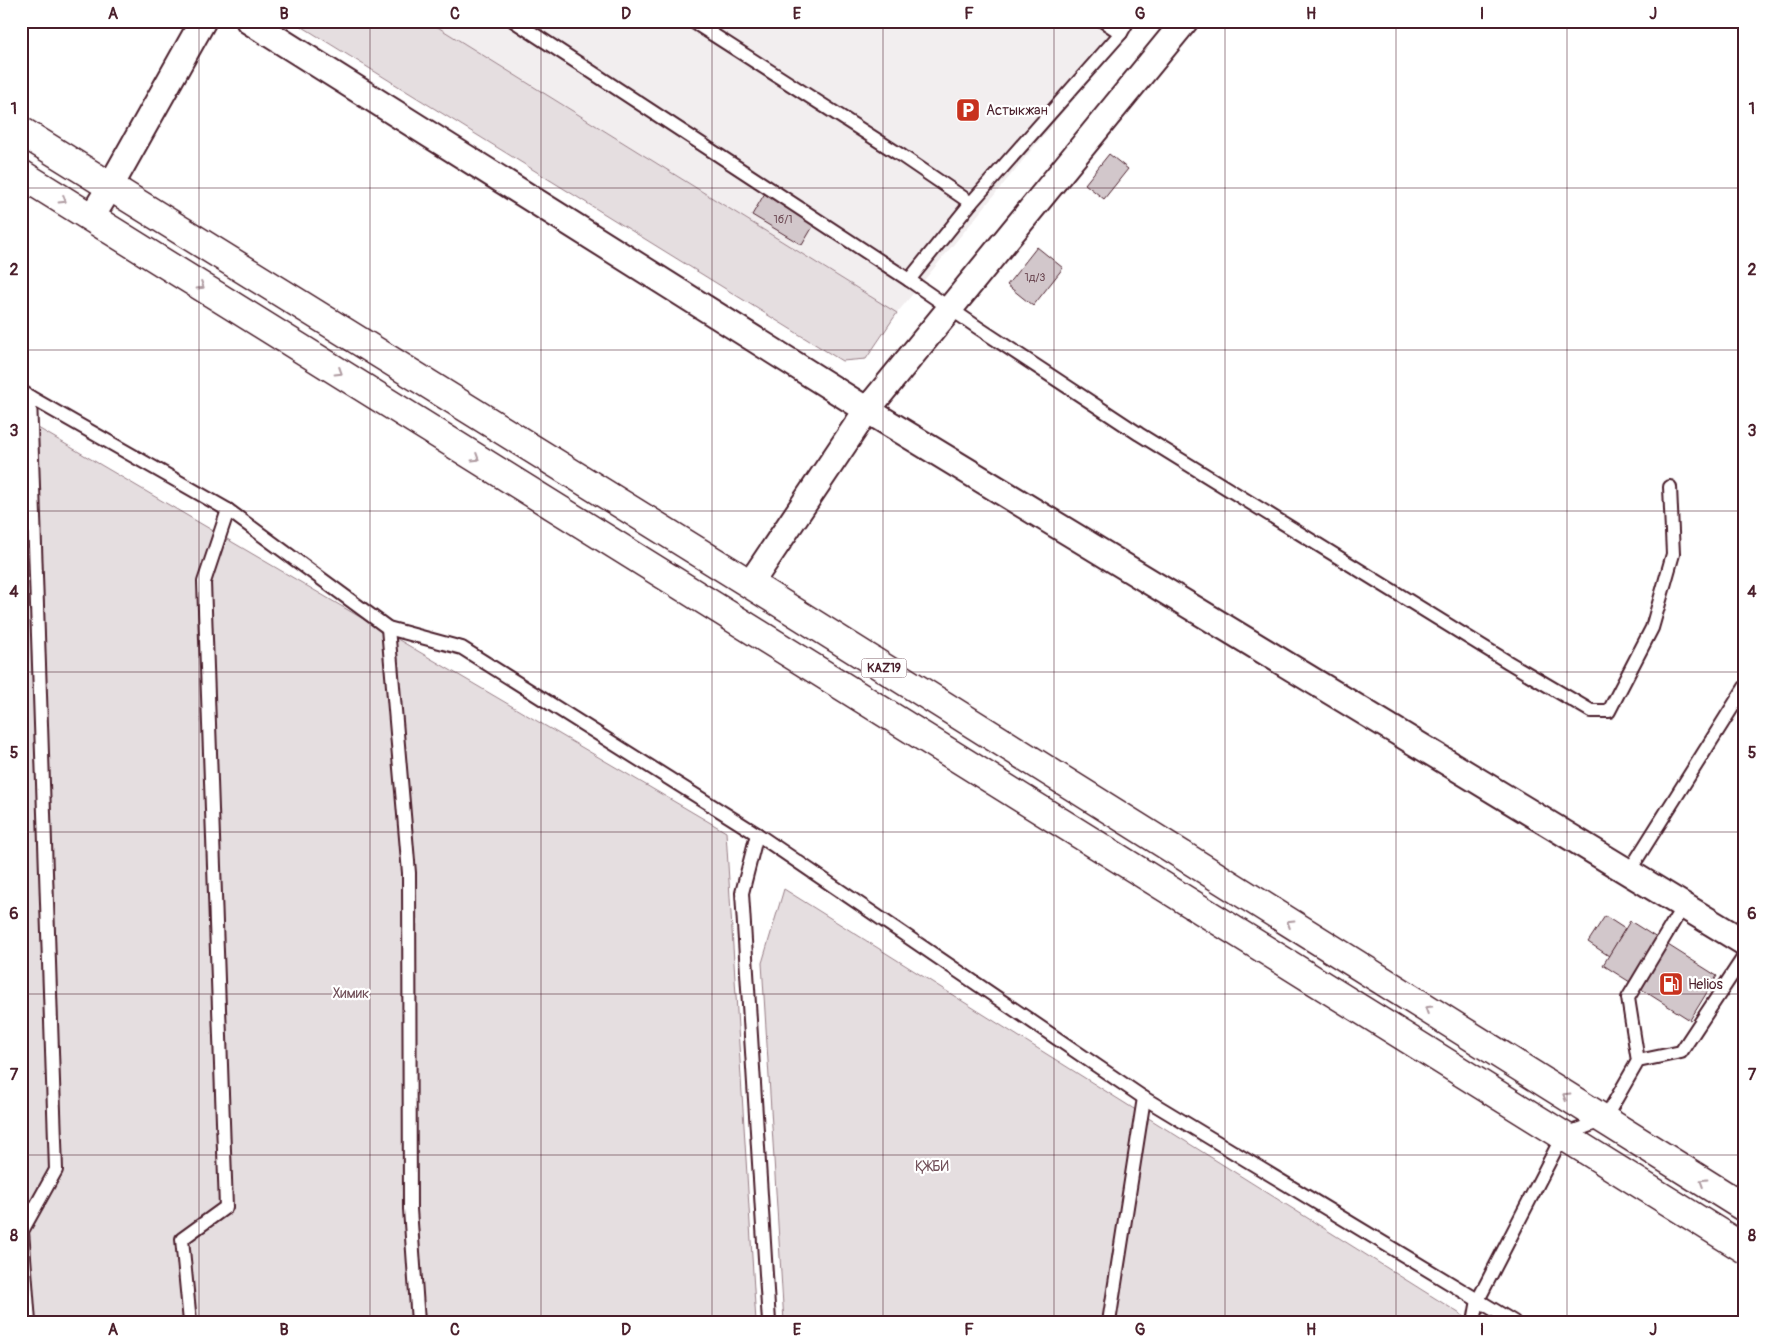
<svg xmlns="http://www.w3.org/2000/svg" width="1766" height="1343" font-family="Pangolin,sans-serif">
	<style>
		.built { fill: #f2eeef }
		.green { fill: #e5dee0; stroke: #987e86 }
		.building { fill: #d2c7cb; stroke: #4a1f2b }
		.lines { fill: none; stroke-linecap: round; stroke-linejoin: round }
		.lane-casing { stroke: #4a1f2b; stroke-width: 16 }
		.street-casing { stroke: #4a1f2b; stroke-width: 29 }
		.highway-casing { stroke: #4a1f2b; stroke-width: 31 }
		.lane { stroke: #fff; stroke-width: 12 }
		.street { stroke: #fff; stroke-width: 25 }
		.highway { stroke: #fff; stroke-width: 28 }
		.oneway { stroke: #ae9aa0 }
		.grid { fill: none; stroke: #4a1f2b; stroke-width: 1; stroke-opacity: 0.55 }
		.labels { text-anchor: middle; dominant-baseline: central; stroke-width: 4.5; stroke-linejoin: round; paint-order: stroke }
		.number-label { font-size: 11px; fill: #6c4953 }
		.shield { fill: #fff; stroke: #80626b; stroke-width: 1 }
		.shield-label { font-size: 12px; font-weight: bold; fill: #4a1f2b }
		.poi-label { font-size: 14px; fill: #4a1f2b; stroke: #fff; text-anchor: start }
		.park-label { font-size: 14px; fill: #714f58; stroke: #fff }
		.neatline { fill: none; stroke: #4a1f2b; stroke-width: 2 }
		.grid-label { font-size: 16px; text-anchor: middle; font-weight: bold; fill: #4a1f2b }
	</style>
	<rect width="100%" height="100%" fill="#fff"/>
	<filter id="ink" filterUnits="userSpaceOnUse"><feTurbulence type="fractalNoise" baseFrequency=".02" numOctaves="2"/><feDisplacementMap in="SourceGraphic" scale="10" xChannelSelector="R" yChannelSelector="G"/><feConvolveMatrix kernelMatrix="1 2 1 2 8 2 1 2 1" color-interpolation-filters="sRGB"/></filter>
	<g filter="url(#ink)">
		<!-- built -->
		<polygon class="built" points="428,21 1138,21 897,313"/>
		<!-- green -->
		<g class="green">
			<polygon points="293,21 428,21 897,313 866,359 842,361"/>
			<polygon points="21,418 726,832 756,1322 21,1322"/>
			<polygon points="784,889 1473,1322 784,1322 762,963"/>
		</g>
		<!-- building -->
		<g class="building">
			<polygon points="1109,154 1128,169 1104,199 1085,184"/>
			<polygon points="765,193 815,223 802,245 752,215"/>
			<polygon points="1037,247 1063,268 1033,306 1007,285"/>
			<polygon points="1605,916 1625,929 1609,956 1588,942"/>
			<polygon points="1630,921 1717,976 1690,1020 1603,965"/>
		</g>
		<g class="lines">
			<defs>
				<g id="lane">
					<polyline points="514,21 909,280"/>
					<polyline points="692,21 902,156 971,203 909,280 977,327 1139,434 1508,662 1591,711 1609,711 1652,628 1673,554 1670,487"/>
					<polyline points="1103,21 1121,33"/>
					<polyline points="971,203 1121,33 1128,21"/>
					<polyline points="21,391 30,397 228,510 388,628 462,648 757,834 1144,1098 1514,1322"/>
					<polyline points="388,628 409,873 410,1209 418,1322"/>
					<polyline points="757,834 742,893 769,1322"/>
					<polyline points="1628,873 1745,687"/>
					<polyline points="1638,1061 1628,998 1683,906"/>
					<polyline points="29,1322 22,1231 56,1170 30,397"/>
					<polyline points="190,1322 182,1239 226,1207 204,582 228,510"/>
					<polyline points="1109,1322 1144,1098"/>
					<polyline points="1474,1322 1478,1300 1563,1135 1604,1120 1638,1061 1681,1052 1745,955"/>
				</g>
				<g id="street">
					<polyline points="249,21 867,410 1745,943"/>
					<polyline points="91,218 110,187 203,21"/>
					<polyline points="750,584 867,410 1185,21"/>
				</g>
				<g id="highway">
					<polyline points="21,131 750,584 1745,1208"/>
					<polyline points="21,174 1745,1249"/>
				</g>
			</defs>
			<!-- lane casing -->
			<use href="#lane" class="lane-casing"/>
			<!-- street casing -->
			<use href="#street" class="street-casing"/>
			<!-- highway casing -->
			<use href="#highway" class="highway-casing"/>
			<!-- lane -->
			<use href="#lane" class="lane"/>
			<!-- street -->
			<use href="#street" class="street"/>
			<!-- highway -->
			<use href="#highway" class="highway"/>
		</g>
		<!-- one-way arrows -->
		<defs><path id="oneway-chevron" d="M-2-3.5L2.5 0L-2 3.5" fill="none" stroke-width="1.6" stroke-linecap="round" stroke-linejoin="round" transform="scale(1.25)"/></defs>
		<g class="oneway">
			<use href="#oneway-chevron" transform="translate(63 200) rotate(32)"/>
			<use href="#oneway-chevron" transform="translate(201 286) rotate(32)"/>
			<use href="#oneway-chevron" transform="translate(339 372) rotate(32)"/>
			<use href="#oneway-chevron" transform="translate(476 458) rotate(32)"/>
			<use href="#oneway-chevron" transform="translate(1290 923) rotate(-148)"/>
			<use href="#oneway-chevron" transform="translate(1428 1009) rotate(-148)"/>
			<use href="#oneway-chevron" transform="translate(1566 1096) rotate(-148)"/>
			<use href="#oneway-chevron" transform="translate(1703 1182) rotate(-148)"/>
		</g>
	</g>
	<!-- grid -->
	<path class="grid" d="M199,21V1322M370,21V1322M541,21V1322M712,21V1322M883,21V1322M1054,21V1322M1225,21V1322M1396,21V1322M1567,21V1322M21,188H1745M21,350H1745M21,511H1745M21,672H1745M21,832H1745M21,994H1745M21,1155H1745"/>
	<!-- icons -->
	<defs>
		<symbol id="parking-square" viewBox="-11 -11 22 22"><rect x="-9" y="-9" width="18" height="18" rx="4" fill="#c8321e" stroke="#fff"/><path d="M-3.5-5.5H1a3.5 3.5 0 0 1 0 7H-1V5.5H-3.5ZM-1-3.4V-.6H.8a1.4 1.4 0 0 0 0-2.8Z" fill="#fff"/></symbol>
		<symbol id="fuel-square" viewBox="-11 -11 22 22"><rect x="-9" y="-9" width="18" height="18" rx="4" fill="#c8321e" stroke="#fff"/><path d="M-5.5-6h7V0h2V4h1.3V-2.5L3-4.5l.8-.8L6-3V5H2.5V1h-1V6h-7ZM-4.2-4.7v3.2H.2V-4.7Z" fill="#fff"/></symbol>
	</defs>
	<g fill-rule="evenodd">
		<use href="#parking-square" x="954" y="96" width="28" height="28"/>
		<use href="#fuel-square" x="1657" y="970" width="28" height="28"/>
	</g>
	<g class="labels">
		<!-- number labels -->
		<g class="number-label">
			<text x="783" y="219">1б/1</text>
			<text x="1035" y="277">1д/3</text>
		</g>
		<!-- shield labels -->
		<rect class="shield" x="861.5" y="658.5" width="45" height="19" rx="4"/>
		<g class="shield-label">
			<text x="884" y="668">KAZ19</text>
		</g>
		<!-- poi labels -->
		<g class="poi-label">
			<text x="986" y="110">Астыкжан</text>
			<text x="1688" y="984">Helios</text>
		</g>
		<!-- park labels -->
		<g class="park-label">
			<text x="351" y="993">Химик</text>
			<text x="932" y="1166">ҚЖБИ</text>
		</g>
	</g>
	<!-- margin -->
	<rect width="1766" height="1343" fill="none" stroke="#fff" stroke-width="55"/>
	<rect x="28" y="28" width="1710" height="1288" class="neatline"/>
	<g class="grid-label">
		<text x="113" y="19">A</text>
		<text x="284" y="19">B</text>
		<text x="455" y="19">C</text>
		<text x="626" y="19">D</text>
		<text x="797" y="19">E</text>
		<text x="969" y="19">F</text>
		<text x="1140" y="19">G</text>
		<text x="1311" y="19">H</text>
		<text x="1482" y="19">I</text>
		<text x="1653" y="19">J</text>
		<text x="14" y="114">1</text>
		<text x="1752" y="114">1</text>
		<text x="14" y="275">2</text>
		<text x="1752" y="275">2</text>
		<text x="14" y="436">3</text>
		<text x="1752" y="436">3</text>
		<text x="14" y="597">4</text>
		<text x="1752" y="597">4</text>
		<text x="14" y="758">5</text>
		<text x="1752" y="758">5</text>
		<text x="14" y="919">6</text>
		<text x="1752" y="919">6</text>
		<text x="14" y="1080">7</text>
		<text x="1752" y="1080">7</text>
		<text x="14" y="1241">8</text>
		<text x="1752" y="1241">8</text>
		<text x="113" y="1335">A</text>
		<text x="284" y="1335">B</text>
		<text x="455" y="1335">C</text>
		<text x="626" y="1335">D</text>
		<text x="797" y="1335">E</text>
		<text x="969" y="1335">F</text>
		<text x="1140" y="1335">G</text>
		<text x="1311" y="1335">H</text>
		<text x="1482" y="1335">I</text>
		<text x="1653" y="1335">J</text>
	</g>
</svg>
